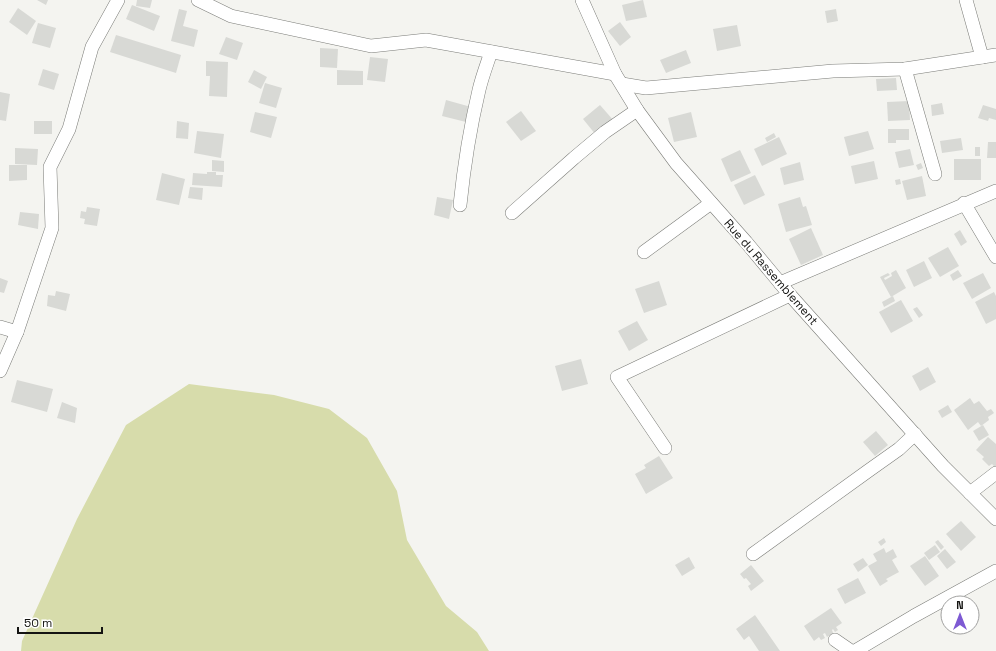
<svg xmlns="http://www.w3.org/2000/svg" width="996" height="651" font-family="'Space Grotesk',sans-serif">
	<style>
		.green { fill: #d7dcab }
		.building { fill: #d8d9d5 }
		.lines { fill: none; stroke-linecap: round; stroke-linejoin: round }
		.minor-casing { stroke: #7b7c78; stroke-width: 14 }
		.minor { stroke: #fff; stroke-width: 13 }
		.labels { text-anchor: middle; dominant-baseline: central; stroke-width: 3.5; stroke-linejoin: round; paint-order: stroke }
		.street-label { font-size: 12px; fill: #141412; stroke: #fff }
	</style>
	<rect width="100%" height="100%" fill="#f4f4f0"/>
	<!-- green -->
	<polygon class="green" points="189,384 274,395 329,409 367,438 397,491 407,540 446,606 477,632 489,651 21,651 22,641 77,519 126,425"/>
	<!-- building -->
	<g class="building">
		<polygon points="37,0 48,0 46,5"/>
		<polygon points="137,0 152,0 150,8 136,6"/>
		<polygon points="643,0 647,17 626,21 622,5"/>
		<polygon points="132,5 160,16 154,31 126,19"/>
		<polygon points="18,8 36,21 27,35 9,22"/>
		<polygon points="179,9 187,11 183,26 198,30 194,47 171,41"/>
		<polygon points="836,9 838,21 827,23 825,11"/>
		<polygon points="620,22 631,37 620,46 608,31"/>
		<polygon points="38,23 56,28 50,48 32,43"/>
		<polygon points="737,25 741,46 717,51 713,29"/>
		<polygon points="116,35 181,55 176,73 110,52"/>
		<polygon points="226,37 243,43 237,60 219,54"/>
		<polygon points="320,48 338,49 337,68 320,67"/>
		<polygon points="686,50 691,63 666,73 660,60"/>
		<polygon points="370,57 388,59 385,82 367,80"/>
		<polygon points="206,61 228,62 227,97 209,96 210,76 206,76"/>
		<polygon points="43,69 59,74 54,90 38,85"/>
		<polygon points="254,70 267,77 261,89 248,82"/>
		<polygon points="337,70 363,71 363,85 337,85"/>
		<polygon points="896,78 897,90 877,91 876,79"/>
		<polygon points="265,83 282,88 276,108 259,103"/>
		<polygon points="0,92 10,94 6,121 0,120"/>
		<polygon points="446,100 471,107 466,122 442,116"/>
		<polygon points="909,101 910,120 888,121 887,102"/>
		<polygon points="942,103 944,114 932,116 931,105"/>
		<polygon points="600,105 614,121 596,135 583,119"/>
		<polygon points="983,105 996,109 996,120 989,118 988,121 978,118"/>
		<polygon points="521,111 536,131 521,141 506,122"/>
		<polygon points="255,112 277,117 271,138 250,132"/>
		<polygon points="691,112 697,137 674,142 668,118"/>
		<rect x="34" y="121" width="18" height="13"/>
		<polygon points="177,121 189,123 188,139 176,138"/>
		<polygon points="888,129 909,129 909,140 896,140 896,143 888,143"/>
		<polygon points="197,131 224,134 221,158 194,153"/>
		<polygon points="868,131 874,149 849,156 844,137"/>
		<polygon points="774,133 776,137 767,142 765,138"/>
		<polygon points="779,137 787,154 762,166 754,149"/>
		<polygon points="961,138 963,150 942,153 940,141"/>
		<polygon points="988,142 996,142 996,158 987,158"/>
		<rect x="975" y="147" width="5" height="9"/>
		<polygon points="15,148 38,149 37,165 15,164"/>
		<polygon points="910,149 914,165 899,168 895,152"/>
		<polygon points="740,150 751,173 731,182 721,159"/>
		<rect x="954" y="159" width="27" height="21"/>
		<polygon points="212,160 224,161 224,172 212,171"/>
		<polygon points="874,161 878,179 855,184 851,166"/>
		<polygon points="800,162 804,180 784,185 780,168"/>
		<polygon points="921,163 923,168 918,170 916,165"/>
		<polygon points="9,165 27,165 27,180 9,181"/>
		<polygon points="207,172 216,172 216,175 223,175 222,187 192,185 193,173 207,174"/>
		<polygon points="162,173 185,179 179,205 156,200"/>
		<polygon points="755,175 765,195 744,205 734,185"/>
		<polygon points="922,176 926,196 907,200 902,181"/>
		<polygon points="900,179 901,184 896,185 895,180"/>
		<polygon points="190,187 203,188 202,200 188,198"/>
		<polygon points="437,197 453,200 449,219 434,215"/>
		<polygon points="800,197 803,207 806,206 812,225 786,232 778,204"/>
		<polygon points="87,207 100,209 97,226 84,224 85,219 80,218 81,211 86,212"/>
		<polygon points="20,212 39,214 38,229 18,225"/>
		<polygon points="811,228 823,255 801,265 789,239"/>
		<polygon points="960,230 967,242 961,246 954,234"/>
		<polygon points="948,247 959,266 940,277 928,258"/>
		<polygon points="924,261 932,278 914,287 906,270"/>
		<polygon points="896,270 906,288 891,297 880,277 888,273 890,275 884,278 885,280 892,276 891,273"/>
		<polygon points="958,270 962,276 953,281 950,275"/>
		<polygon points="983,273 991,288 972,299 963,283"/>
		<polygon points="0,278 8,281 4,293 0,292"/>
		<polygon points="659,281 667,305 644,313 635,289"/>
		<polygon points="56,291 70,294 66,311 47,306 48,295 55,296"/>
		<polygon points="994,292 996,296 996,319 986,324 975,302"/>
		<polygon points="893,296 895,301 884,307 882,302"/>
		<polygon points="901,300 913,321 891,333 879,312"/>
		<polygon points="917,307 923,315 919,318 913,309"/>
		<polygon points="637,321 648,340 629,351 618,331"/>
		<polygon points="581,359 588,384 562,391 555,366"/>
		<polygon points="928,367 936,382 920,391 912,376"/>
		<polygon points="17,380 53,389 47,412 11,402"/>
		<polygon points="970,398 974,404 979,401 987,411 991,409 994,413 988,417 989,420 981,426 978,422 968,430 954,410"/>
		<polygon points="62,402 77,408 75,423 57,418"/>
		<polygon points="948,405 952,412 942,418 938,411"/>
		<polygon points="983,425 989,435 979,441 973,431"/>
		<polygon points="876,431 888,445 875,456 863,442"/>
		<polygon points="988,437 996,444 996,468 992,464 989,466 982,459 984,457 976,450"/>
		<polygon points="659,456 673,478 646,494 635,474 646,468 644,465"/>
		<polygon points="961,521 976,537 961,551 946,534"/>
		<polygon points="884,538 886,542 881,546 878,542"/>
		<polygon points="938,540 944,547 941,550 935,542"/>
		<polygon points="935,545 940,552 929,560 924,553"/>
		<polygon points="884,548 886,553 893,549 897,557 892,560 899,572 886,579 888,581 880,586 868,566 877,561 873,554"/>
		<polygon points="945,549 956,562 947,569 937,556"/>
		<polygon points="925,556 939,576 925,586 910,566"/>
		<polygon points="689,557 695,568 682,576 675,565"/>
		<polygon points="863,558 868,565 858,572 853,564"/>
		<polygon points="751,565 764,581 751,591 748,586 751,584 746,578 744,579 740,574"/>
		<polygon points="858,578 866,593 845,604 837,589"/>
		<polygon points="831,608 842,623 836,627 838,630 835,632 833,629 832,630 833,633 827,637 825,633 823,634 825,638 821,640 819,637 814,641 804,626"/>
		<polygon points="755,615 780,651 759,651 749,636 744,640 736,629"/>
	</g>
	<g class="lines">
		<defs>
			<g id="minor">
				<polyline points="198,0 231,16 371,46 426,40 615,74"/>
				<polyline points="582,0 615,74 637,110 676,163 746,242 790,295 943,466 996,519"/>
				<polyline points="966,0 982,57"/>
				<polyline points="905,69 935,174"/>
				<polyline points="622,84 646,88 833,71 905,69 996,55"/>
				<polyline points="964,203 996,257"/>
				<path d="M460,205C464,166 470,128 479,90C482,77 487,64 491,52"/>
				<polyline points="512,213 574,158 605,132 637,110"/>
				<polyline points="644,252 711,203"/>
				<polyline points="780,283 996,191"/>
				<polyline points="0,327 17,332"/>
				<polyline points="0,371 17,332 52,228 50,167 69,129 92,47 118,0"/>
				<polyline points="665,448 617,377 790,295"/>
				<polyline points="970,493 996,473"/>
				<polyline points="753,554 868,471 899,449 915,434"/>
				<polyline points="835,640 851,651"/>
				<polyline points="855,651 914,616 996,571"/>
			</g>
		</defs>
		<!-- minor casing -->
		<use href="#minor" class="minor-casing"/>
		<!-- minor -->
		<use href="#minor" class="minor"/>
	</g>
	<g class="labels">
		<!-- street labels -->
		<g class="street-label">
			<text transform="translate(771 272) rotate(49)">Rue du Rassemblement</text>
		</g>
	</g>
	<!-- north arrow -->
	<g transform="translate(960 615)"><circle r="19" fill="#ffffff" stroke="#a1a1a0"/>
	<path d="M0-3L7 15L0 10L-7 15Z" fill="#7d59d3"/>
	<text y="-6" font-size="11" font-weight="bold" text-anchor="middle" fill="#141412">N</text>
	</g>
	<!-- scale -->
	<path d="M18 627v6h84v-6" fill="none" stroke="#141412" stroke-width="2"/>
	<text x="24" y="627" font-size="12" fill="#141412" stroke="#ffffff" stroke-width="3" paint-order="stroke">50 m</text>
</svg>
